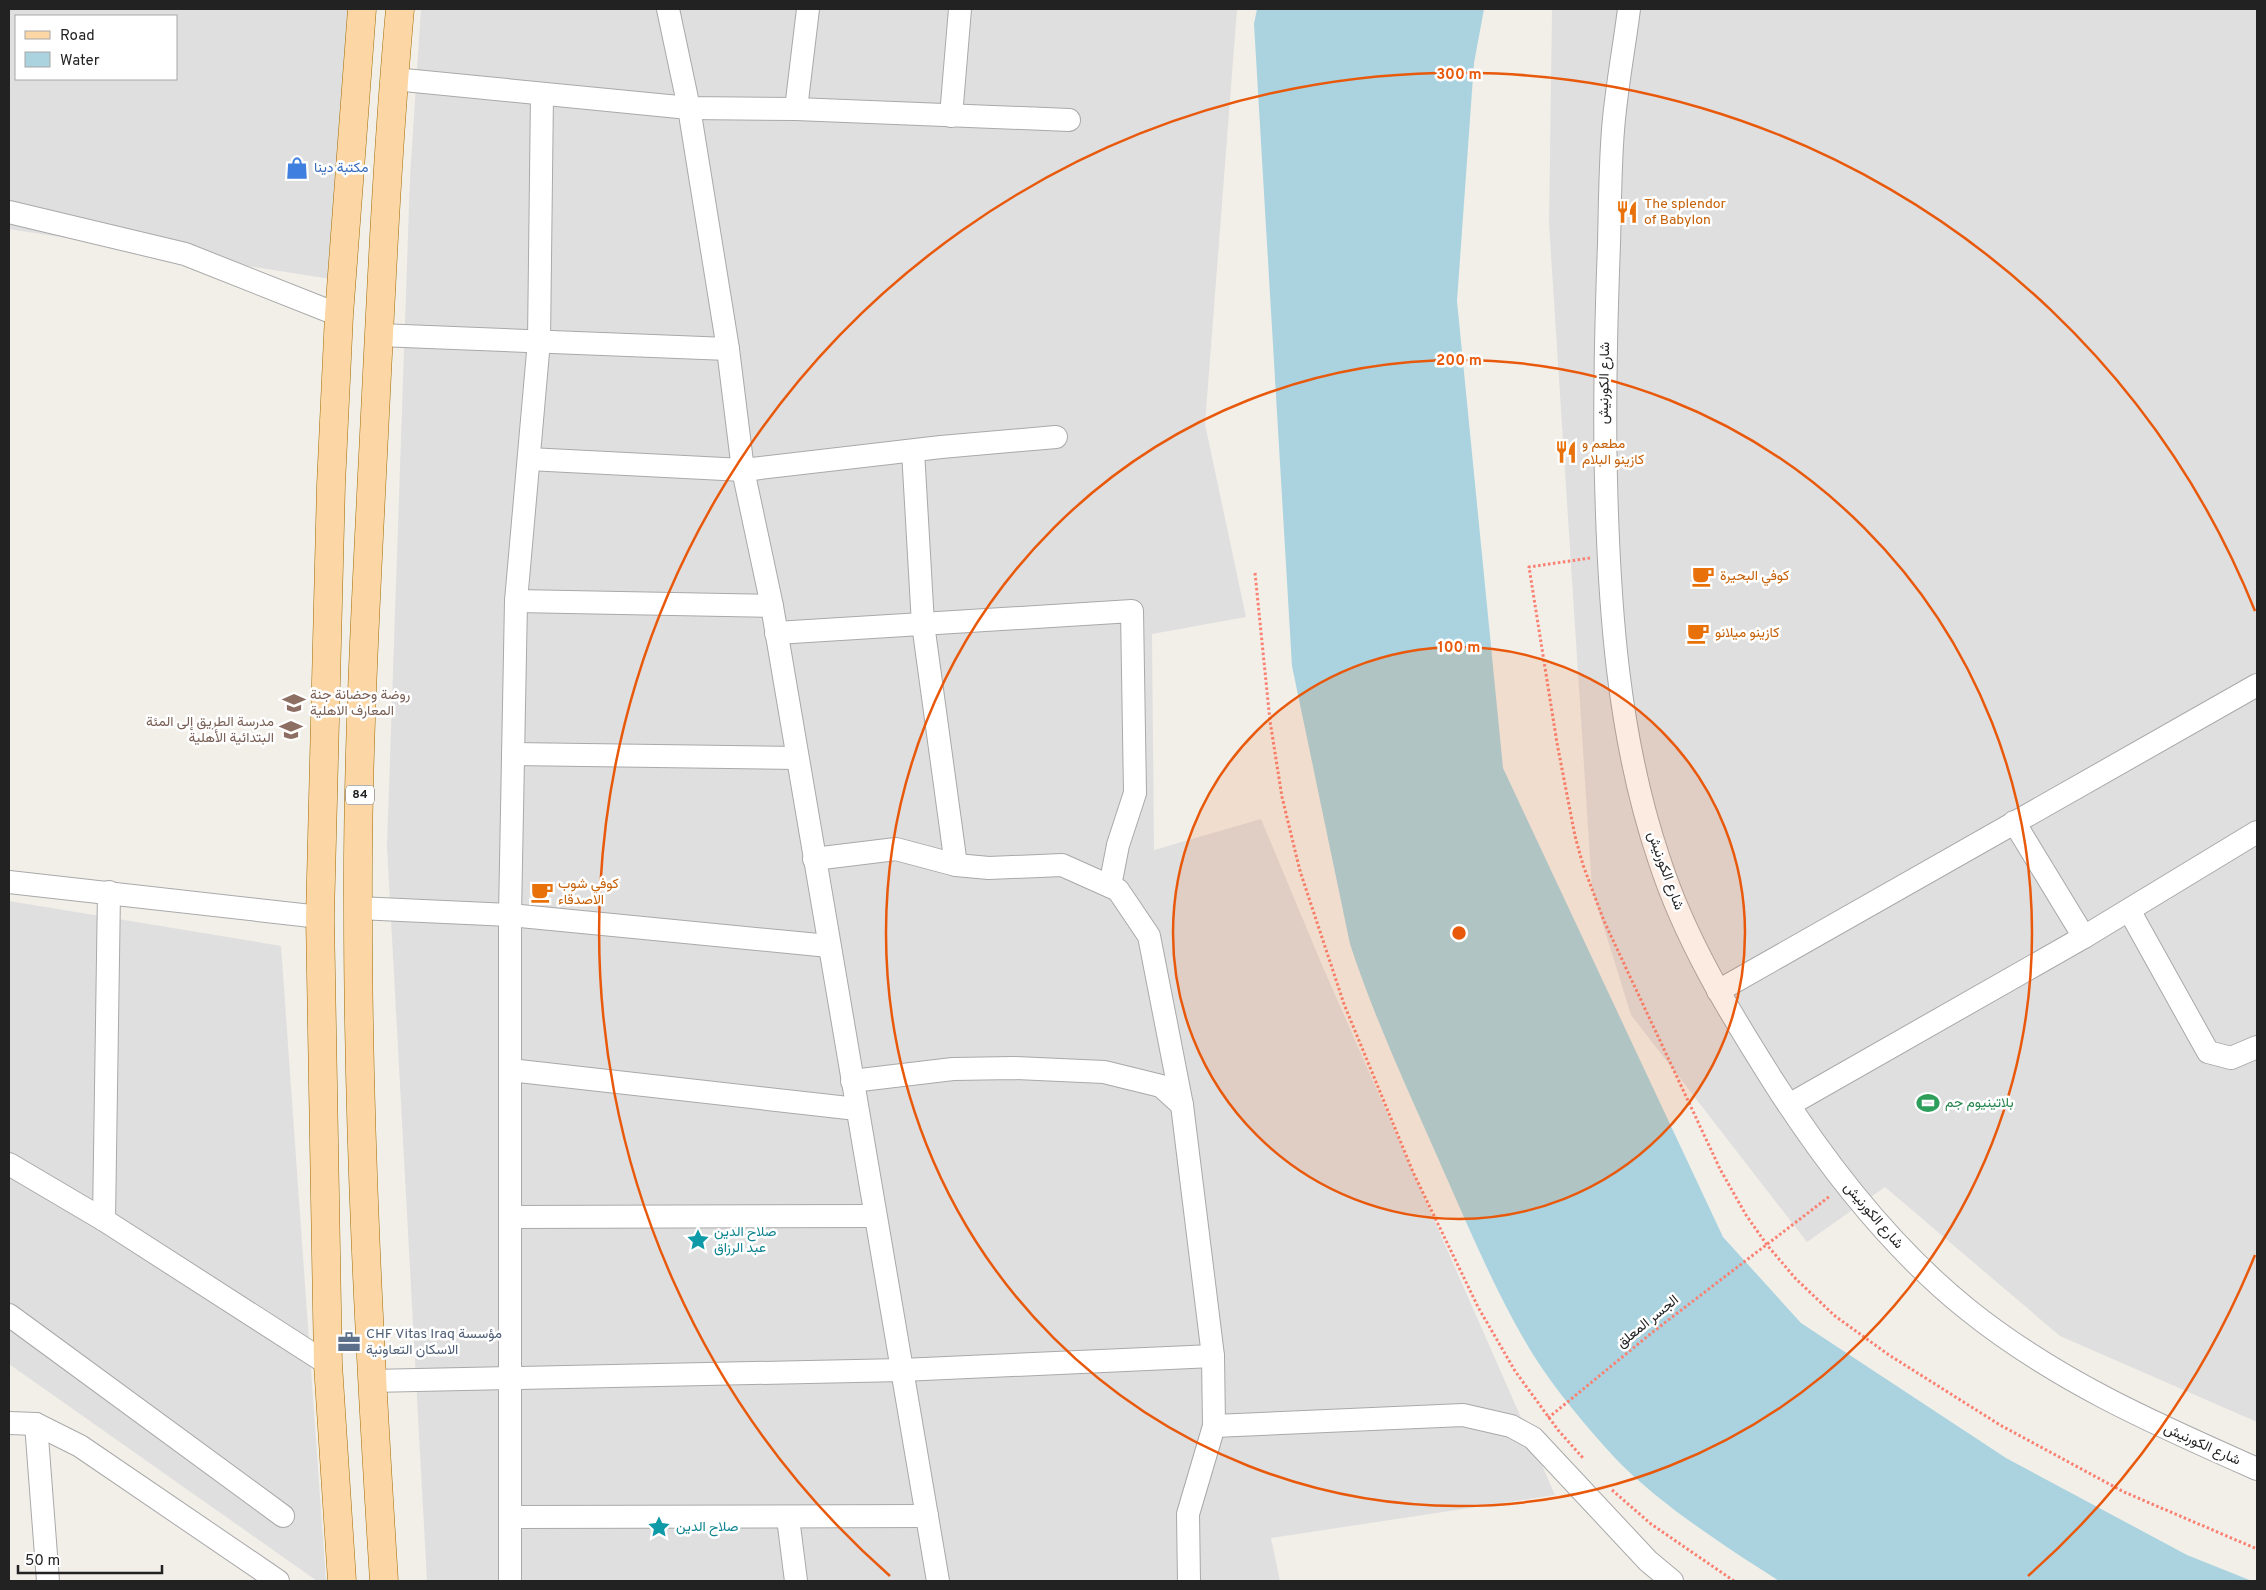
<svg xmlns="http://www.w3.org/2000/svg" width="2266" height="1590" font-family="Overpass,Vazirmatn,sans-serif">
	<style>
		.residential { fill: #e0dfdf; fill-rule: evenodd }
		.water { fill: #aad3df }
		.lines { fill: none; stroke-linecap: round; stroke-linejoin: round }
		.minor-casing { stroke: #a9a9a9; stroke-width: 24 }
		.major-casing { stroke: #a06b00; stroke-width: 29 }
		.path { stroke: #fa8072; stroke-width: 3; stroke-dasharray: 2.5 2.5; stroke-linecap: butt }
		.minor { stroke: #fff; stroke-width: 22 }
		.major { stroke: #fcd6a4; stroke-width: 28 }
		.ring { fill: none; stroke: #e8590c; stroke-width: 2.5 }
		.labels { text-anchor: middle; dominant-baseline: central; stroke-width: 5; stroke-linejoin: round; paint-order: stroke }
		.shield { fill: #fff; stroke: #646464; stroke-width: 1 }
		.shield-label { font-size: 12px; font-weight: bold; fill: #222 }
		.shop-label { font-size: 14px; fill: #366cbe; stroke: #fff; text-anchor: start }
		.food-label { font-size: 14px; fill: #c56008; stroke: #fff; text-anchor: start }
		.street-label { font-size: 14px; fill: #222; stroke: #fff }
		.education-label { font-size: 14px; fill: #785e54; stroke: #fff; text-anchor: start }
		.leisure-label { font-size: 14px; fill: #27864d; stroke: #fff; text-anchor: start }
		.culture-label { font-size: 14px; fill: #0d838f; stroke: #fff; text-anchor: start }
		.service-label { font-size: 14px; fill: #4e5e75; stroke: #fff; text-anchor: start }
		.centre { fill: #e8590c; stroke: #fff; stroke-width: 2.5 }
		.ring-label { font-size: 15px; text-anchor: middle; font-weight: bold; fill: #e8590c; stroke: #fff; stroke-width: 5; stroke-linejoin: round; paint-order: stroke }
	</style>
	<rect width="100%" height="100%" fill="#f2efe9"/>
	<!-- residential -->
	<g class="residential">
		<path d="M9,9H359L331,279L9,229ZM16,16H176V79H16Z"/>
		<polygon points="421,9 1237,9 1205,424 1246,617 1152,634 1154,850 1261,819 1322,965 1555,1495 1271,1538 1280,1581 427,1581 387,846 410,177"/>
		<polygon points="1552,9 2257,9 2257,1422 2060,1336 1885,1187 1807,1242 1631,1015 1592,889 1549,224"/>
		<polygon points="9,901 281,946 326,1581 317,1581 9,1364"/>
	</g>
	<!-- water -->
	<path class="water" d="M1257,9H1484L1474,63L1457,301L1503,768L1723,1237L1801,1323L2006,1458L2187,1555L2252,1581H1779C1725,1546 1660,1505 1615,1458C1586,1426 1557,1392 1534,1356C1495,1293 1467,1223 1437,1156C1406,1086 1374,1017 1350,944L1292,666L1254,24Z"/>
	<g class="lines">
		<defs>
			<g id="minor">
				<polyline points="668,9 689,108 728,349 743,470 772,606 938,1581"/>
				<path d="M1629,9C1624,49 1616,90 1613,130C1610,168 1610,206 1609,244C1606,323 1604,401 1606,480C1609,607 1618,738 1659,859C1685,940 1730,1013 1775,1084C1828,1167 1890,1247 1967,1309C2055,1380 2155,1424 2257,1469"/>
				<polyline points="394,79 689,108 796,109 1069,120"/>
				<polyline points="796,109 808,9"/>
				<polyline points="951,116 960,9"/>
				<polyline points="9,212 185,254 339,315"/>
				<polyline points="379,335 728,349"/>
				<polyline points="529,459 743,470 941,447 1056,437"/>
				<polyline points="516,601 772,606"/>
				<polyline points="776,633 1132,611 1135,793 1118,845 1110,886"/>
				<polyline points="513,754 797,758"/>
				<polyline points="2014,822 2084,937"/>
				<polyline points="814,859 896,849 956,865 923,624 913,451"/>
				<polyline points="956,865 989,868 1062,865 1118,890 1149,936 1182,1105 1213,1356 1214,1426 1188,1514 1189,1581"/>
				<polyline points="9,882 320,917"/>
				<polyline points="358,908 510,915 829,946"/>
				<polyline points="2129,910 2208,1052 2231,1058 2257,1047"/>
				<polyline points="1718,991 2257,685"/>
				<polyline points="510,1070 857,1109"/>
				<polyline points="852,1081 953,1069 1014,1068 1104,1072 1161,1086 1182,1105"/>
				<polyline points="1789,1105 2084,937 2257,832"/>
				<polyline points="9,1164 104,1220 328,1364"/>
				<polyline points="511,1217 875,1216"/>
				<polyline points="104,1220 109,892"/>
				<polyline points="9,1315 283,1516"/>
				<polyline points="371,1381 902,1370 1213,1356"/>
				<polyline points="9,1423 36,1424 80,1446 278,1581"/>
				<polyline points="36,1424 48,1581"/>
				<polyline points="1214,1426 1463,1415 1511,1426 1533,1438 1648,1561 1672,1581"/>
				<polyline points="510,1517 927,1516"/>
				<polyline points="788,1518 796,1581"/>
				<polyline points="510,1581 510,915 516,601 539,341 542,94"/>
			</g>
			<g id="major">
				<polyline points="342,1581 328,1364 320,917 331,485 339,315 362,9"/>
				<path d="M384,1581C370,1358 358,1134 358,909C357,765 365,619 372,475C380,319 386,164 400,9"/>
			</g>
		</defs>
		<!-- minor casing -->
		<use href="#minor" class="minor-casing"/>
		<!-- major casing -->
		<use href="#major" class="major-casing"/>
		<!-- path -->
		<g class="path">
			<polyline points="1590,558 1529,567 1557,743 1575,836 1583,865 1604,921 1720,1169 1746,1215 1767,1245 1796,1279 1835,1316 1889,1355 2000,1425 2124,1492 2257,1549"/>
			<polyline points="1255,573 1270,721 1282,797 1300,871 1344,1004 1413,1172 1478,1307 1515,1371 1558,1430 1583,1458"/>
			<polyline points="1548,1418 1654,1331 1830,1196"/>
			<polyline points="1612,1490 1651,1524 1734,1581"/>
		</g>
		<!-- minor -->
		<use href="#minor" class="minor"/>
		<!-- major -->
		<use href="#major" class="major"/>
	</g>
	<!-- distance rings -->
	<circle cx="1459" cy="933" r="286" fill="#e8590c" fill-opacity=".12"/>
	<g class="ring">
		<circle cx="1459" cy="933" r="286"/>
		<circle cx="1459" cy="933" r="573"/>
		<path d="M2255 1255A859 859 0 0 1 2028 1576M890 1576A859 859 0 1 1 2255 611"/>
	</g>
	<!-- icons -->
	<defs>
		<symbol id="shop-bare" viewBox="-9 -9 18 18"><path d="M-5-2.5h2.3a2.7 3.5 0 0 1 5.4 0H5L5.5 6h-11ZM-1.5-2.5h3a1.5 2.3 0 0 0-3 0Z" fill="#3f7fe0" stroke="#fff" stroke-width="2.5" paint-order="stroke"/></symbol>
		<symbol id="restaurant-bare" viewBox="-9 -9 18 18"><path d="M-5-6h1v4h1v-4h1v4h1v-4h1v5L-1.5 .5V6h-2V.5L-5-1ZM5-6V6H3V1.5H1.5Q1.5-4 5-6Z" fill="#e8710a" stroke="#fff" stroke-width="2.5" paint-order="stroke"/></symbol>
		<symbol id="cafe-bare" viewBox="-9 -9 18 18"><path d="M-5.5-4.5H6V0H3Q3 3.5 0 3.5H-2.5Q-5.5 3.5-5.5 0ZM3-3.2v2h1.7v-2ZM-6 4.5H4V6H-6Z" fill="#e8710a" stroke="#fff" stroke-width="2.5" paint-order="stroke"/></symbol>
		<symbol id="school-bare" viewBox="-9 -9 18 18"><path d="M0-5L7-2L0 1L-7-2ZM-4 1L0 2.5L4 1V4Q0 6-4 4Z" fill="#8d6e63" stroke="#fff" stroke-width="2.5" paint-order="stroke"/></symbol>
		<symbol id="stadium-bare" viewBox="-9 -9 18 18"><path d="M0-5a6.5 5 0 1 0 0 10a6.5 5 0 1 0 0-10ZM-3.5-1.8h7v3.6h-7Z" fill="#2e9e5b" stroke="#fff" stroke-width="2.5" paint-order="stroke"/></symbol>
		<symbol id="sight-bare" viewBox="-9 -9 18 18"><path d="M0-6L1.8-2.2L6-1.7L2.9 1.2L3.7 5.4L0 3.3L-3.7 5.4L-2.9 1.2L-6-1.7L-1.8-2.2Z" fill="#0f9aa8" stroke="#fff" stroke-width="2.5" paint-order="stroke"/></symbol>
		<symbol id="office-bare" viewBox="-9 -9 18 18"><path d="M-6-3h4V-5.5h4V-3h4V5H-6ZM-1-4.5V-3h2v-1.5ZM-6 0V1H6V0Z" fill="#5c6f8a" stroke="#fff" stroke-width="2.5" paint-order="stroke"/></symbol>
	</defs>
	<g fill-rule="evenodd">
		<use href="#shop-bare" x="281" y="152" width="32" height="32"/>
		<use href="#restaurant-bare" x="1611" y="196" width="32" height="32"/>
		<use href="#restaurant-bare" x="1550" y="436" width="32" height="32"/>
		<use href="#cafe-bare" x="1687" y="560" width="32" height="32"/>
		<use href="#cafe-bare" x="1682" y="617" width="32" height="32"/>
		<use href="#school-bare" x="278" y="687" width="32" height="32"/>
		<use href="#school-bare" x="275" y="714" width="32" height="32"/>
		<use href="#cafe-bare" x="526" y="876" width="32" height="32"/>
		<use href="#stadium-bare" x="1912" y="1087" width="32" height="32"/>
		<use href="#sight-bare" x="682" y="1224" width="32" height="32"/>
		<use href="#office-bare" x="333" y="1326" width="32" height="32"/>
		<use href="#sight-bare" x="643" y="1511" width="32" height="32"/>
	</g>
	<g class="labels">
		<!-- shield labels -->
		<rect class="shield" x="346" y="785.5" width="28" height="19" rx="4"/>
		<g class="shield-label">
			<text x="360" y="795">84</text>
		</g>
		<!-- shop labels -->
		<g class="shop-label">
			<text x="314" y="168">مكتبة دينا</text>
		</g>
		<!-- food labels -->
		<g class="food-label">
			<text x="1644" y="204">The splendor<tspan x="1644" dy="16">of Babylon</tspan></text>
			<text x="1582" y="444">مطعم و<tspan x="1582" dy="16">كازينو البلام</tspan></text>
			<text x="1720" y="576">كوفي البحيرة</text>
			<text x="1715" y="633">كازينو ميلانو</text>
			<text x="558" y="884">كوفي شوب<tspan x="558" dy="16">الاصدقاء</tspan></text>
		</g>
		<!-- street labels -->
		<g class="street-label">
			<text transform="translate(1605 383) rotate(-89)">شارع الكورنيش</text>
			<text transform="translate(1665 871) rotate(70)">شارع الكورنيش</text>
			<text transform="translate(1873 1216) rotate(49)">شارع الكورنيش</text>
			<text transform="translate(1648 1322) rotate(-39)">الجسر المعلق</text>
			<text transform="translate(2202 1445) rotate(24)">شارع الكورنيش</text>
		</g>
		<!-- education labels -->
		<g class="education-label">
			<text x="310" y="695">روضة وحضانة جنة<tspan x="310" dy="16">المعارف الاهلية</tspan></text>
			<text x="274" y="722" text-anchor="end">مدرسة الطريق إلى المئة<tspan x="274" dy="16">البتدائية الأهلية</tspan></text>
		</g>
		<!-- leisure labels -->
		<g class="leisure-label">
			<text x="1945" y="1103">بلاتينيوم جم</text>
		</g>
		<!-- culture labels -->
		<g class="culture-label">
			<text x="714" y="1232">صلاح الدين<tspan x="714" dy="16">عبد الرزاق</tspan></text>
			<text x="676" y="1527">صلاح الدين</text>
		</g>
		<!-- service labels -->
		<g class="service-label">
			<text x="366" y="1334">CHF Vitas Iraq مؤسسة<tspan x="366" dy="16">الاسكان التعاونية</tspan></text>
		</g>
	</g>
	<circle cx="1459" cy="933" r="8" class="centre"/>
	<g class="ring-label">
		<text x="1459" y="79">300 m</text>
		<text x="1459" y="365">200 m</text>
		<text x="1459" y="652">100 m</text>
	</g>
	<!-- border -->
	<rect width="2266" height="1590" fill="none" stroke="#222222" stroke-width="20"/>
	<!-- legend -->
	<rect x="15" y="15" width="162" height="65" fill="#ffffff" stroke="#a7a7a7"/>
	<rect x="25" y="31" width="25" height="8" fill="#fcd6a4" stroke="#a7a7a7"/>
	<text x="60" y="40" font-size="15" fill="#222222">Road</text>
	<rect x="25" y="52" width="25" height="15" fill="#aad3df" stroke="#a7a7a7"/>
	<text x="60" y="65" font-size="15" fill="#222222">Water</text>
	<!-- scale -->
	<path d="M18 1565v8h144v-8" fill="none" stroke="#222222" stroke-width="2.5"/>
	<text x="25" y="1565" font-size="15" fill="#222222" stroke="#ffffff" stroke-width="4" paint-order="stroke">50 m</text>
</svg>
